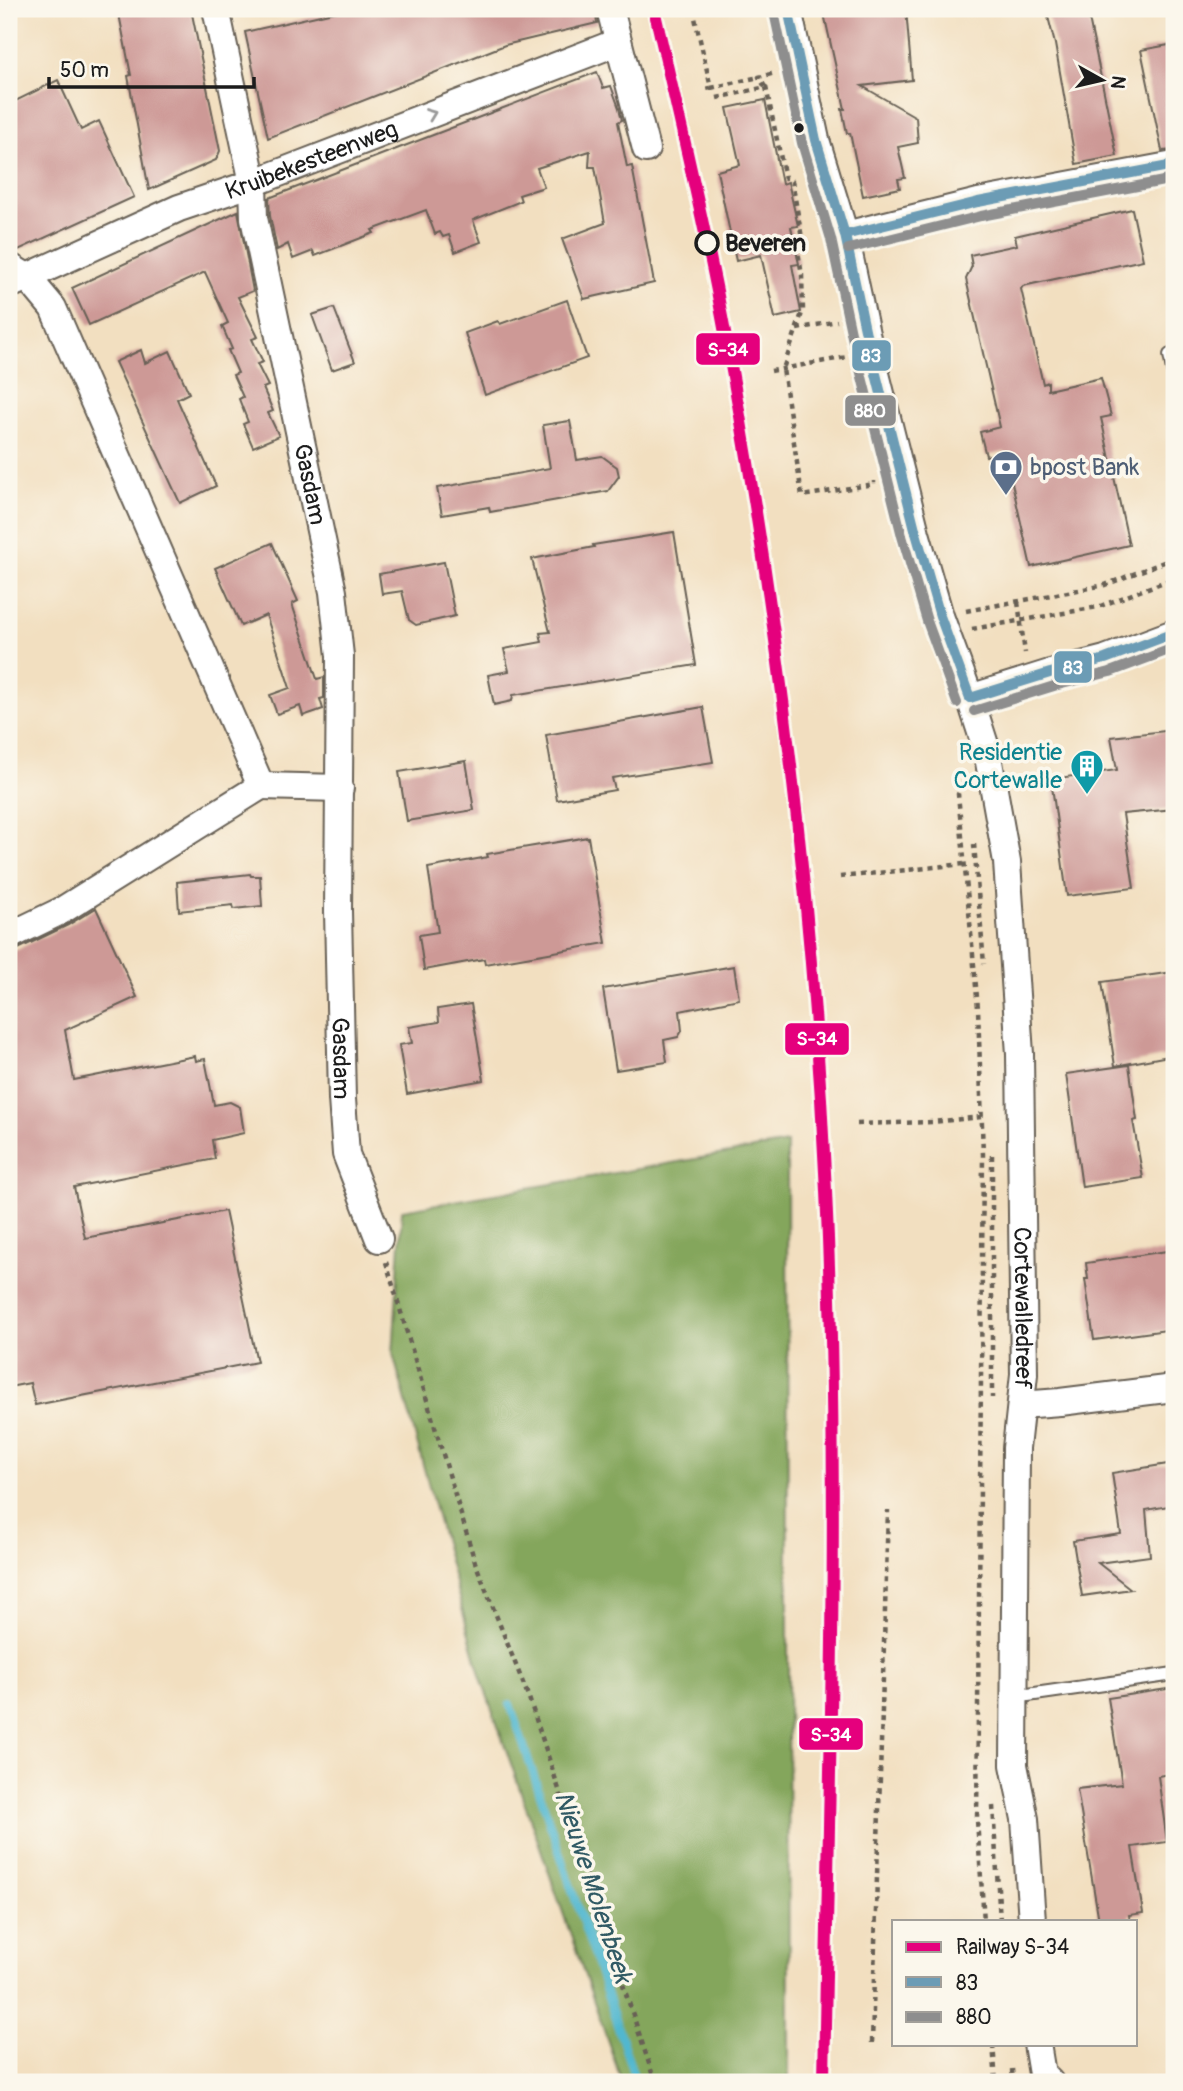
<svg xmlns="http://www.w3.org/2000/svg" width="1183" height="2091" font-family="Pangolin,sans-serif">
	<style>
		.forest { fill: #84a65b; stroke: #50613c; stroke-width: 2 }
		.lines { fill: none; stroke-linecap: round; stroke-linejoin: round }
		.stream { stroke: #51b7cf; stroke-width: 8 }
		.building { fill: #cd9996 }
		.lane-casing { stroke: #676055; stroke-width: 16 }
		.street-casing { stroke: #676055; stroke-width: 30 }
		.path { stroke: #676055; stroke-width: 4.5; stroke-dasharray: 5 5; stroke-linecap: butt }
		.lane { stroke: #fff; stroke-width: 12 }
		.street { stroke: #fff; stroke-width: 26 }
		.bus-1-casing { stroke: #fbf7ec; stroke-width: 16 }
		.bus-2-casing { stroke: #fbf7ec; stroke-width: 16 }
		.bus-1 { stroke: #6c9cb5; stroke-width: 10 }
		.bus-2 { stroke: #8e8e8e; stroke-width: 10 }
		.rail-1-casing { stroke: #fbf7ec; stroke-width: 18 }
		.rail-1 { stroke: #e5007d; stroke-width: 12 }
		.oneway { stroke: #999 }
		.bus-dot { fill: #1c1c1c; stroke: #fbf7ec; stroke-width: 2.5 }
		.stop-dot { fill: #fbf7ec; stroke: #1c1c1c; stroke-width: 3.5 }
		.labels { text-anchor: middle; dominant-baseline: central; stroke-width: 7; stroke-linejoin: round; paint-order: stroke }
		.street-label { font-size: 24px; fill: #1c1c1c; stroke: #fbf7ec }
		.stop-label { font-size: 24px; font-weight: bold; fill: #1c1c1c; stroke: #fbf7ec; text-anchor: start }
		.service-label { font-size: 24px; fill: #4e5e75; stroke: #fbf7ec; text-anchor: start }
		.culture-label { font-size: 24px; fill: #0d838f; stroke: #fbf7ec; text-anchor: end }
		.water-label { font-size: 26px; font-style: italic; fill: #315a64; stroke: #fbf7ec }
		.line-badge { stroke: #fbf7ec; stroke-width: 2.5 }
		.badge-label { font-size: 19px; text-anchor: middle; font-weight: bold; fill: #fff }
	</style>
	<rect width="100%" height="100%" fill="#fbf7ec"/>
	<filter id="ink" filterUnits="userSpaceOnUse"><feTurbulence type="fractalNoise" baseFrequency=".0143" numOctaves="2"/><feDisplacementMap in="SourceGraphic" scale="14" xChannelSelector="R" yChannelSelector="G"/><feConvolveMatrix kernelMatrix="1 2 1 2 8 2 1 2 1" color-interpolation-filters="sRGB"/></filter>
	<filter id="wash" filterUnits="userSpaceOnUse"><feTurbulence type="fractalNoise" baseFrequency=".00686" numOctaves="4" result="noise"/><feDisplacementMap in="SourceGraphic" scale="28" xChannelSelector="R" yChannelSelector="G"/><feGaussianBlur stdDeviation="1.57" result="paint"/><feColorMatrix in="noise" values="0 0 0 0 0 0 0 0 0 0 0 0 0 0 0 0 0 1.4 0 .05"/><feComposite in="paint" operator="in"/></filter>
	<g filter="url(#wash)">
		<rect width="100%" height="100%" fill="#f2dfc0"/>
		<!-- forest -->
		<polygon class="forest" points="787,1143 789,2082 622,2082 480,1675 393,1354 402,1210"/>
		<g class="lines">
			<!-- stream -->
			<polyline class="stream" points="510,1704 636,2082"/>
		</g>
		<g id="blocks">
			<!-- building -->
			<g class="building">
				<polygon points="118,9 191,9 220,151 216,160 149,190 128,76 131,75"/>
				<polygon points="347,9 595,9 597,23 505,45 268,138 245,32"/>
				<polygon points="823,9 906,9 912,80 862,86 916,117 918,143 898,147 905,178 898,179 900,188 863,196 850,133 847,133 842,109 845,109"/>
				<polygon points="1046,9 1087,9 1117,156 1076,164 1055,44"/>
				<polygon points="1169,45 1174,80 1174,150 1162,151 1141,50"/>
				<polygon points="597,72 603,88 611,86 619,108 622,120 618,122 627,167 632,166 654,283 584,299 562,239 605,223 595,167 589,167 590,151 537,168 544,187 519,195 521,201 473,220 481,242 455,252 449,235 443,237 440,232 435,234 426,210 372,230 374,233 315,256 313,251 293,259 288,244 277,250 270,216 269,198"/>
				<polygon points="58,80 81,130 99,121 134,197 14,252 9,239 9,104"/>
				<polygon points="765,100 782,184 788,182 798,226 791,227 799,264 792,265 801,312 775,318 761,255 736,261 717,171 740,165 727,108"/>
				<polygon points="1132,209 1143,260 1023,286 1021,289 1043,384 1048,382 1048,390 1101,378 1111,416 1101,418 1129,545 1031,567 1005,452 986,456 980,432 1000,427 966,279 972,266 970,255 1017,245 1015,236"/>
				<polygon points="238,211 253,291 238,297 258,337 252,339 263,362 257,364 268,386 263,388 273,411 268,413 279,436 253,447 243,424 248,422 239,399 243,397 233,375 238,373 228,350 232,349 222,326 228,323 205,272 89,325 72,288"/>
				<polygon points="567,300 587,358 485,395 465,333 498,321 500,324"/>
				<polygon points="334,308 355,362 332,370 312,315"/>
				<polygon points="141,350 145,363 170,351 189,393 177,399 216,486 180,503 115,362"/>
				<polygon points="570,421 577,460 602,456 617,467 619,476 608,491 490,512 489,507 442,515 437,488 550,468 543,425"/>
				<polygon points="674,532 696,665 513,695 512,701 494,705 488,675 509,671 504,649 542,642 540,633 550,632 532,559 594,547 593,545"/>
				<polygon points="272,543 298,601 292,604 317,679 324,677 324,698 320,699 323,709 303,716 300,706 277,714 270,695 290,688 266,615 241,626 215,568"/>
				<polygon points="444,562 455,616 416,625 409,620 402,591 382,594 379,574"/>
				<polygon points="703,707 713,762 612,778 615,790 557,800 546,735"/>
				<polygon points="1174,730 1174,809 1123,814 1134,888 1067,896 1051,779 1117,770 1111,737"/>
				<polygon points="466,761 474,810 407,821 399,772"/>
				<polygon points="588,837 606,943 485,964 484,959 424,970 419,935 438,932 428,868 488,857 487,854"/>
				<polygon points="250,874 251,876 260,876 262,906 234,909 233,905 179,911 177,882"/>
				<polygon points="96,908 137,997 65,1030 74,1080 195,1056 196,1061 205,1059 214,1105 230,1102 240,1107 244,1133 212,1140 215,1159 74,1187 85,1238 225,1211 257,1362 35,1405 30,1383 9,1387 9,952 16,950 68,925"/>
				<polygon points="734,966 739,999 680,1011 682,1031 678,1037 664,1040 667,1062 616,1070 603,989"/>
				<polygon points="1174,972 1174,1055 1115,1066 1102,982"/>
				<polygon points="471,1004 484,1080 407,1094 399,1045 412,1043 409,1027 439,1022 438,1009"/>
				<polygon points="1129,1065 1137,1120 1133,1121 1143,1178 1082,1187 1066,1074"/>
				<polygon points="1174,1250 1174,1329 1094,1340 1085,1279 1088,1279 1086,1263"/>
				<polygon points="1174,1463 1174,1505 1146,1510 1150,1556 1098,1563 1131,1589 1082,1596 1073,1541 1121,1534 1112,1473"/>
				<polygon points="1174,1688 1174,1773 1158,1776 1167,1842 1132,1847 1143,1913 1129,1915 1130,1921 1099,1921 1077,1789 1122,1784 1108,1698"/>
			</g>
		</g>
	</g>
	<g filter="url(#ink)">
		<use href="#blocks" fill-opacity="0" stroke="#676055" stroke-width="2"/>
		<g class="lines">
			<defs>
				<g id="lane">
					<polyline points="1170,355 1174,375"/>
					<polyline points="1014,1697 1174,1674"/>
				</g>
				<g id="street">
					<path id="s1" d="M216,9L253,183L254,218L333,592L340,656L338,911L342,1099L346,1154L379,1239"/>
					<polyline points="610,9 646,149"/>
					<path id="s2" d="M788,9L816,140L845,235L866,334L916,533L940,616L970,698L987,751L1007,862L1020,1054L1024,1374L1016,1448L1014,1765L1025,1819L1032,1921"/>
					<polyline points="845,235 978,202 1174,165"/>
					<polyline points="9,266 27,277 53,308 261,786 61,911 9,936"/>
					<path id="s3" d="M14,283L179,208L253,183L618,42"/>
					<polyline points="970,698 1050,673 1105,659 1174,633"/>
					<polyline points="261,786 340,788"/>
					<polyline points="1021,1405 1060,1402 1174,1388"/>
					<polyline points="1037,2044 1042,2074 1050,2082"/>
				</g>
			</defs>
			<!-- lane casing -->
			<use href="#lane" class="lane-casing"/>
			<!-- street casing -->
			<use href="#street" class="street-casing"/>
			<!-- path -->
			<g class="path">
				<polyline points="693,9 711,88 706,89"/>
				<polyline points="765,87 759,77 775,73"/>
				<polyline points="711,88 759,77"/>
				<polyline points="717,98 766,87 785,178 792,181 802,238 796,240 802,275 803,310 783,369 802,496 874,484 874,481"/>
				<polyline points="797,329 837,321"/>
				<polyline points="771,371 847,357"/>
				<polyline points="1018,602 1025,653"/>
				<polyline points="966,611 1105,585 1174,558"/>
				<polyline points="972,629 1098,607 1174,578"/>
				<polyline points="963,784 958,794 978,1008 983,1155 977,1820 984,1921"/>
				<polyline points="974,844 984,964"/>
				<polyline points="840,877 964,864"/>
				<polyline points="857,1124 933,1122 981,1117"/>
				<polyline points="992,1155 992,1398"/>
				<polyline points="386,1262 475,1562 529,1698 655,2082"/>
				<polyline points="993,1806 1000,1921"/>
				<polyline points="872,2043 888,1510"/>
				<polyline points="993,2044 996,2082"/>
				<polyline points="1012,2069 1013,2082"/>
			</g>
			<!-- lane -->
			<use href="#lane" class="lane"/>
			<!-- street -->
			<use href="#street" class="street"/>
			<defs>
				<g id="bus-1">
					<polyline points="788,9 816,140 845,235 866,334 916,533 940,616 970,698"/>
					<polyline points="845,235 978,202 1174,165"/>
					<polyline points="970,698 1050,673 1105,659 1174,633"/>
				</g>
				<g id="bus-2">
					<polyline points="774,12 802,143 831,239 852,337 902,536 927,621 957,703"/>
					<polyline points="848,249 981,216 1174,179"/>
					<polyline points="974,711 1054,686 1110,672 1174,648"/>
				</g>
			</defs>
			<!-- bus-1 casing -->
			<use href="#bus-1" class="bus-1-casing"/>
			<!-- bus-2 casing -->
			<use href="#bus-2" class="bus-2-casing"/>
			<!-- bus-1 -->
			<use href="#bus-1" class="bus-1"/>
			<!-- bus-2 -->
			<use href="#bus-2" class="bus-2"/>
			<defs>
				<path id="rail-1" d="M654,9C676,104 699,200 718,296C775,591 812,890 826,1191C840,1487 829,1785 824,2082"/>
			</defs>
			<!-- rail-1 casing -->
			<use href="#rail-1" class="rail-1-casing"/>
			<!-- rail-1 -->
			<use href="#rail-1" class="rail-1"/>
		</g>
		<!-- one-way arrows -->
		<defs><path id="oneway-chevron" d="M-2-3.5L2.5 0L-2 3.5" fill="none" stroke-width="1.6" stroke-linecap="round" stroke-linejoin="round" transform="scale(1.75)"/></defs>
		<use class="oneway" href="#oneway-chevron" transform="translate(431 114) rotate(-21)"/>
	</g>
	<!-- icons -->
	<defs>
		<symbol id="bank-pin" viewBox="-11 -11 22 30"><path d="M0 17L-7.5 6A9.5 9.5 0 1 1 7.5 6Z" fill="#5c6f8a" stroke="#fbf7ec"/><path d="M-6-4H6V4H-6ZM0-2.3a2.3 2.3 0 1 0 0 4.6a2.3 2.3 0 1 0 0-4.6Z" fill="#fff"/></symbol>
		<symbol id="building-pin" viewBox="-11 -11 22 30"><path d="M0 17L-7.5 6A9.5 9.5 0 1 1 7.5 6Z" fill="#0f9aa8" stroke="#fbf7ec"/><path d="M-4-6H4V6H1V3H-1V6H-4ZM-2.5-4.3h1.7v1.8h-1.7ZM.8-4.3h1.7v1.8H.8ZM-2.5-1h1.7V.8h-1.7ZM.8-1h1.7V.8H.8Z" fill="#fff"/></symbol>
	</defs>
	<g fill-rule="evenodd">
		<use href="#bank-pin" x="987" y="448" width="38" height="52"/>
		<use href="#building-pin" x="1068" y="747" width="38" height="52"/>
	</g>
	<!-- markers -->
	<circle class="bus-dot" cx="799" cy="128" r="6"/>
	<circle class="stop-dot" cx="707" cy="243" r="11"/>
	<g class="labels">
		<!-- street labels -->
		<g class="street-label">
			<text stroke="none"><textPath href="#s3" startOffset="322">Kruibekesteenweg</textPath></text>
			<text stroke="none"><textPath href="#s1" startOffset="485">Gasdam</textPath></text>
			<text stroke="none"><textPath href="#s1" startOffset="1062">Gasdam</textPath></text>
			<text stroke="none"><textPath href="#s2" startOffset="1328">Cortewalledreef</textPath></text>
		</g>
		<!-- stop labels -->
		<g class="stop-label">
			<text x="725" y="243">Beveren</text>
		</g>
		<!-- service labels -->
		<g class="service-label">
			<text x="1030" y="467">bpost Bank</text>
		</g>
		<!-- culture labels -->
		<g class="culture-label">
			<text x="1062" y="752">Residentie<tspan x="1062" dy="28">Cortewalle</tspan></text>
		</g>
		<!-- water labels -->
		<g class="water-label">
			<text transform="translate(593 1887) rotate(72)">Nieuwe Molenbeek</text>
		</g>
	</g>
	<g class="line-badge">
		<rect x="695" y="332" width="66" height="34" rx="7" fill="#e5007d"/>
		<rect x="851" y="339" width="41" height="33" rx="7" fill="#6c9cb5"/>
		<rect x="844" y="394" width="53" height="33" rx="7" fill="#8e8e8e"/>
		<rect x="1053" y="650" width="40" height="34" rx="7" fill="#6c9cb5"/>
		<rect x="784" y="1022" width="66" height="34" rx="7" fill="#e5007d"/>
		<rect x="798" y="1717" width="66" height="34" rx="7" fill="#e5007d"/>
	</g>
	<g class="badge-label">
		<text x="728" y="356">S-34</text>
		<text x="871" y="362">83</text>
		<text x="870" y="417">880</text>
		<text x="1073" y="674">83</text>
		<text x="817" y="1045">S-34</text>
		<text x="831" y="1741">S-34</text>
	</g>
	<!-- margin -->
	<rect width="1183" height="2091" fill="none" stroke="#fbf7ec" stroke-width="35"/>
	<!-- legend -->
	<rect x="892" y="1920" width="245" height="126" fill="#fbf7ec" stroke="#a29f99" stroke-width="2"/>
	<rect x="906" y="1942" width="35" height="10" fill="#e5007d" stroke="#a29f99" stroke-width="2"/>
	<text x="956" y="1954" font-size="21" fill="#1c1c1c">Railway S-34</text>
	<rect x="906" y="1977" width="35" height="10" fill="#6c9cb5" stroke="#a29f99" stroke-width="2"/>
	<text x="956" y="1990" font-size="21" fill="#1c1c1c">83</text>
	<rect x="906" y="2012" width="35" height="10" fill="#8e8e8e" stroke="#a29f99" stroke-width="2"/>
	<text x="956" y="2024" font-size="21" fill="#1c1c1c">880</text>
	<!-- north arrow -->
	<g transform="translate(1102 80) rotate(98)" stroke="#fbf7ec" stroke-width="5" paint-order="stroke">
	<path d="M0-5L12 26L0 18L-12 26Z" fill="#1c1c1c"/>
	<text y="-10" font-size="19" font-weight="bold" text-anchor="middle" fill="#1c1c1c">N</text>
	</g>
	<!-- scale -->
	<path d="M49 77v10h205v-10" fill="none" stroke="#1c1c1c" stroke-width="3.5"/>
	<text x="60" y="77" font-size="21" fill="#1c1c1c" stroke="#fbf7ec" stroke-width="5" paint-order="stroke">50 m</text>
</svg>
